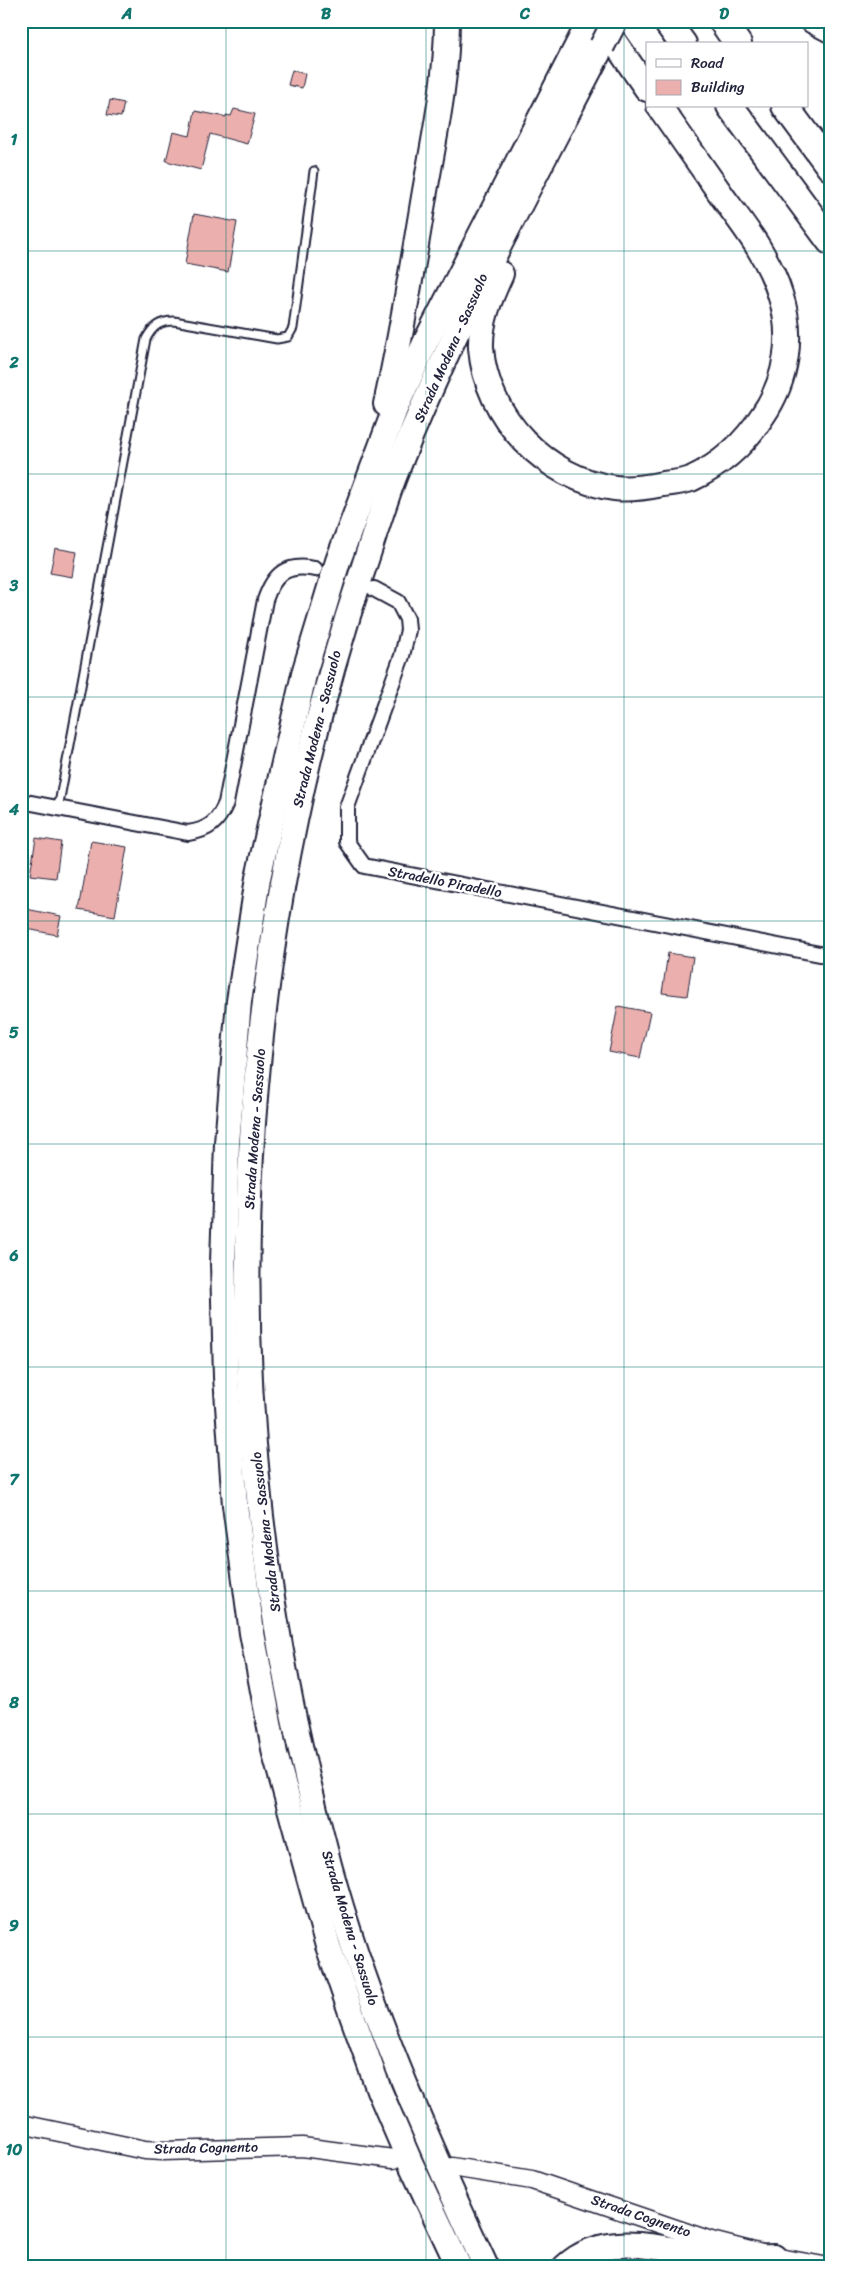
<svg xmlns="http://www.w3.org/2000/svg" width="851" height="2288" font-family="Sriracha,sans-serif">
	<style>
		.building { fill: #ebb0ad; stroke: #22223b }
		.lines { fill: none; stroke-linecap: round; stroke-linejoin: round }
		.service-casing { stroke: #22223b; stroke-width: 11 }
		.minor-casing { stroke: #22223b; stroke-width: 18 }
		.tertiary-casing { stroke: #22223b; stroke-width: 21 }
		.trunk-casing { stroke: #22223b; stroke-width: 28 }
		.motorway-casing { stroke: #22223b; stroke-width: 30 }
		.service { stroke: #fff; stroke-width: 7 }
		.minor { stroke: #fff; stroke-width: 14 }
		.tertiary { stroke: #fff; stroke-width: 18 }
		.trunk { stroke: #fff; stroke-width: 24 }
		.motorway { stroke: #fff; stroke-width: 26 }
		.trunk-bridge-casing { stroke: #22223b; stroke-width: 28; stroke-linecap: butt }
		.trunk-bridge { stroke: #fff; stroke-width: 24 }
		.grid { fill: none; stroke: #0f766e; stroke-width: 1; stroke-opacity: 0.55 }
		.labels { text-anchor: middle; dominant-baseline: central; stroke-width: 5; stroke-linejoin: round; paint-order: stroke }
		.street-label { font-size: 14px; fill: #22223b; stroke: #fff }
		.neatline { fill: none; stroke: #0f766e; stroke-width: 2 }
		.grid-label { font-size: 16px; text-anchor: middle; font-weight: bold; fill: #0f766e }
	</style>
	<rect width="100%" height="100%" fill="#fff"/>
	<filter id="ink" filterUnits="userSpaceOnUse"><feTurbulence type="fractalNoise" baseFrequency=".02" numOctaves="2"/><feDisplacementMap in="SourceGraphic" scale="10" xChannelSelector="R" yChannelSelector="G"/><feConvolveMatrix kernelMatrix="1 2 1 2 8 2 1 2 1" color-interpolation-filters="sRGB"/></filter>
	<g filter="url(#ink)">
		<!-- building -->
		<g class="building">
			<polygon points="292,70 305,74 302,88 288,85"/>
			<polygon points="110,100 124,103 121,117 107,115"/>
			<polygon points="234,109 255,114 247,144 210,134 201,170 166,161 173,132 190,136 195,111 226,117 226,115 231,116"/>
			<polygon points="194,214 237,222 228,272 185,264"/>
			<polygon points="55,548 77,552 73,577 50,573"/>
			<polygon points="36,838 61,842 56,878 30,875"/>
			<polygon points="91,841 127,847 115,916 79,910"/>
			<polygon points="26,909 61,916 57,935 22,928"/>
			<polygon points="668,953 693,957 687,996 662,993"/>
			<polygon points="618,1006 650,1012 640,1058 609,1052"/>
		</g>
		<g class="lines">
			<defs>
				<path id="service" d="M58,809L146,339C153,326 160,321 174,321L277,339L288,337L293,328L314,171"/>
				<g id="minor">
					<polyline points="374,589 398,602 407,619 408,630 402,656 347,807 347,842 364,866 830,956"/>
					<path d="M21,801L188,833C209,830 218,822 226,803L265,600C274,574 286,563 315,569"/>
				</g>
				<g id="tertiary">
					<polyline points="21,2124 145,2150 163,2151 302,2147 393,2159"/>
					<polyline points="452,2167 532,2180 711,2241 774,2257 829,2267"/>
				</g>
				<g id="trunk">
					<polyline points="600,21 647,89"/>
					<polyline points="813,21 830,30"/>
					<path d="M501,274C490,298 480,321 481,348C486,417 546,479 615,488C630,490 648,487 663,484C672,483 683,482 691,479C721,465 746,442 763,415C787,380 794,335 780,294C769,258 747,230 725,200C703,169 681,137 659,106"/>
					<path d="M386,404C402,334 413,262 425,191C435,135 447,78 447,21"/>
					<polyline points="459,2267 410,2162 379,2090 353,2018 328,1946 275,1754 252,1633 235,1505 226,1377 223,1262 227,1143 239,1001 258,878 305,670 338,561 395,409 426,341 590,21"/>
					<path d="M486,2267C425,2136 367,2004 329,1865C297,1745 272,1622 259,1498C226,1188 265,861 364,566C374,536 383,506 394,477C452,328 529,188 602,46"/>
					<path d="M565,2267C612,2223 679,2257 735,2259C748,2260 761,2257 774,2257"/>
				</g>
				<g id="motorway">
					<polyline points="666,21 683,44"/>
					<polyline points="722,21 738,44"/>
					<polyline points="730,106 830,241"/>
					<polyline points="785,106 830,167"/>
				</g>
			</defs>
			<!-- service casing -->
			<use href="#service" class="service-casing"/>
			<!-- minor casing -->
			<use href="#minor" class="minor-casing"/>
			<!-- tertiary casing -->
			<use href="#tertiary" class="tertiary-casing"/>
			<!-- trunk casing -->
			<use href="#trunk" class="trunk-casing"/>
			<!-- motorway casing -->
			<use href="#motorway" class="motorway-casing"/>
			<!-- service -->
			<use href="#service" class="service"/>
			<!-- minor -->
			<use href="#minor" class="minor"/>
			<!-- tertiary -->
			<use href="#tertiary" class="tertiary"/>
			<!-- trunk -->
			<use href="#trunk" class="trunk"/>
			<!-- motorway -->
			<use href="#motorway" class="motorway"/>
			<defs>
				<polyline id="trunk-bridge" points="602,46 615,21"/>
			</defs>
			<!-- trunk-bridge casing -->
			<use href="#trunk-bridge" class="trunk-bridge-casing"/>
			<!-- trunk-bridge -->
			<use href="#trunk-bridge" class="trunk-bridge"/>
		</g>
	</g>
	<!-- grid -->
	<path class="grid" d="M226,21V2267M426,21V2267M624,21V2267M21,251H830M21,474H830M21,697H830M21,921H830M21,1144H830M21,1367H830M21,1591H830M21,1814H830M21,2037H830"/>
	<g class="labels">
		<!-- street labels -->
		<g class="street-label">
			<text transform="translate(451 348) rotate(-66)">Strada Modena - Sassuolo</text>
			<text transform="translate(317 729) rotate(-76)">Strada Modena - Sassuolo</text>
			<text transform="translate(445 882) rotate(11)">Stradello Piradello</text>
			<text transform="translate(255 1129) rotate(-86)">Strada Modena - Sassuolo</text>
			<text transform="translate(266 1532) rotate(-97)">Strada Modena - Sassuolo</text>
			<text transform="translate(350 1928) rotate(73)">Strada Modena - Sassuolo</text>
			<text transform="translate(206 2148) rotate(-1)">Strada Cognento</text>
			<text transform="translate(641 2216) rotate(19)">Strada Cognento</text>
		</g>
	</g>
	<!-- margin -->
	<rect width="851" height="2288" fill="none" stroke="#fff" stroke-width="55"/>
	<!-- legend -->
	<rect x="646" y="42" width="162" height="65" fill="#ffffff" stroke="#a7a7b1"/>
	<rect x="656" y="59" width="25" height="8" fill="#ffffff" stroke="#a7a7b1"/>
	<text x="691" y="68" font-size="15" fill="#22223b">Road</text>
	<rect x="656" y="80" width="25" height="15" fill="#ebb0ad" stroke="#a7a7b1"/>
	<text x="691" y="92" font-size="15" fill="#22223b">Building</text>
	<rect x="28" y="28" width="796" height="2232" class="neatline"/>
	<g class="grid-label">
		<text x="127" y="19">A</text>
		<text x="326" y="19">B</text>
		<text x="525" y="19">C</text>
		<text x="724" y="19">D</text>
		<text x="14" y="145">1</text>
		<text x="14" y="368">2</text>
		<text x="14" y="591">3</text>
		<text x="14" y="815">4</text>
		<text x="14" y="1038">5</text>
		<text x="14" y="1261">6</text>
		<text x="14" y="1485">7</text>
		<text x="14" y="1708">8</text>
		<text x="14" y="1931">9</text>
		<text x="14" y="2155">10</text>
	</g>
</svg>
